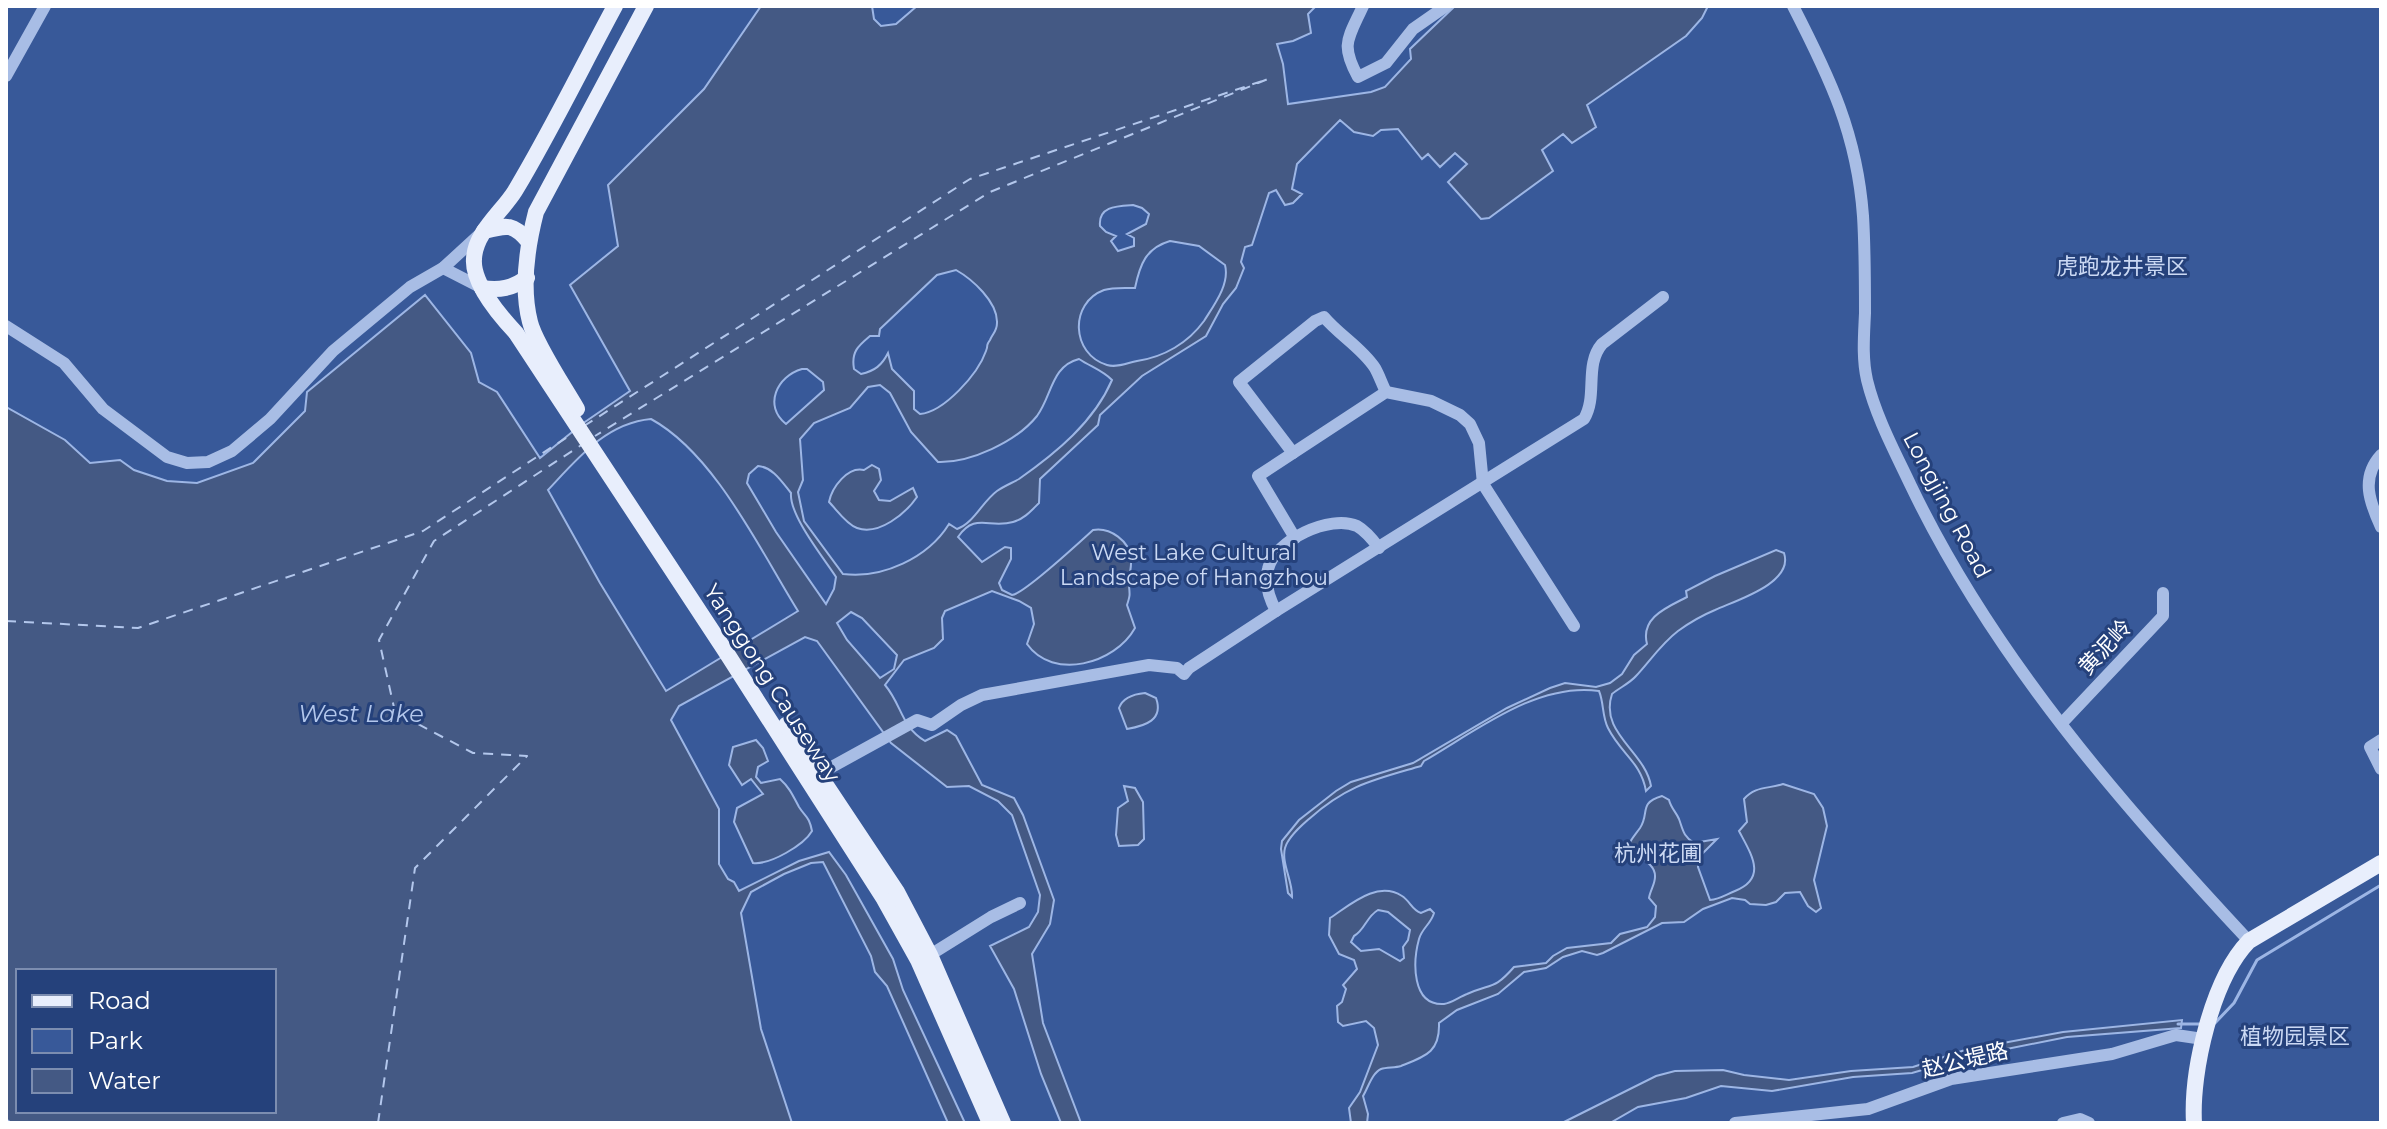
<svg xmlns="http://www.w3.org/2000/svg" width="2387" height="1129" font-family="Montserrat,'Noto Sans SC',sans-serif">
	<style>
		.green { fill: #385999; fill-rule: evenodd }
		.water { fill: #445984; stroke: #9db6e5; stroke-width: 2; fill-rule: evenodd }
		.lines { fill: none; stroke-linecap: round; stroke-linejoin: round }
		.stream { stroke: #9db6e5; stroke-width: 3 }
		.ferry { stroke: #b3c7ec; stroke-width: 2; stroke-dasharray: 10 8; stroke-linecap: butt }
		.minor { stroke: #a8bde5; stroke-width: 12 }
		.major { stroke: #e8eefc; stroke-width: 16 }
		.labels { text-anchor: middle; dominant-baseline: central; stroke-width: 6; stroke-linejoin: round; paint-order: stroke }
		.park-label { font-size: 22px; fill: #cbd9f4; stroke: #25417b }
		.street-label { font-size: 22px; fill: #fff; stroke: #25417b }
		.water-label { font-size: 24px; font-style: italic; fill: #b3c7ec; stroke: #25417b }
	</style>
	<rect width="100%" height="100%" fill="#25417b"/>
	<!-- green -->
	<path class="green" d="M6,6H2381V1123H6ZM18,971H274V1111H18Z"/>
	<!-- water -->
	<g class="water">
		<path d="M761,6H872L874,19L881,26L896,24L917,6H1316L1308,14L1311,33L1293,41L1277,44L1283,64L1288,104L1371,92L1385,87L1411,59L1410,49L1455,6H1708L1702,18L1686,36L1587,105L1596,127L1572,143L1563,134L1542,150L1553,171L1489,218L1481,219L1448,182L1467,164L1455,153L1440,167L1428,154L1422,159L1398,129L1381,130L1373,136L1354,132L1340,120L1297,164L1292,189L1302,194L1293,203L1285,205L1276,190L1269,193L1252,245L1245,247L1241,262L1244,268L1236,288L1223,304L1206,336L1142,376L1100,415L1098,425L1040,479L1039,503C1031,511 1024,519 1013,522C989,529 975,512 958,537L982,562L1005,547L1011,548V559L999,583L1002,590L1012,595C1023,594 1081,541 1093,530C1110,527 1130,541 1131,559C1132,568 1128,578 1129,586C1130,595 1130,596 1127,605L1135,628C1115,664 1053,681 1027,644L1034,624L1031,608L1019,601L992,591L945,611L942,618L943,639L934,648L904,660L885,685C902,705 901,727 925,741L947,730L956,736L982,785L1014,798L1023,815L1054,900L1050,924L1032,954L1043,1023L1081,1123H1061L1041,1074L1014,989L990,946L1029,927L1038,912L1040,895L1012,815L998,801L969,786L947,787L891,743L817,641L805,637L679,706L671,720L719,809V864L728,879L734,882L739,891L799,861L829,852L846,875L893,959L903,990L965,1123H948L887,986L875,972L871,956L823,862L811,863L784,874L751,892L741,913L761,1029L792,1123H11L6,1119V407L65,440L90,463L120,460L134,470L167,481L197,483L253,463L305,411L307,392L425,295L471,353L479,382L497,392L540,458L582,424L630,391L570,285L618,246L608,185L704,89ZM1133,205L1142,208L1149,214L1146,224L1127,234L1134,238V246L1118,251L1111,241L1116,236L1106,232L1100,226C1098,206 1117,206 1133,205ZM1170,241L1199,246L1225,265C1230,284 1214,305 1204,321C1188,343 1164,357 1137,361C1127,363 1117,368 1107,365C1071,354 1069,303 1104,290C1113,287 1126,288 1135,288C1140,264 1146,248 1170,241ZM956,270C972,279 998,302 997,323C997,331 993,333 990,340C985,347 989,343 986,351C978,374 944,412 920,414L914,409V391L892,369L888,353C882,365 875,371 861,374L854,369C851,352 858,346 870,336H879L880,329L937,275ZM1079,359C1091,367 1102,370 1112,380C1094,422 1056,453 1019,479C1012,483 1004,486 997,491C982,502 974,523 957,529L949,524C928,558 882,579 843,574L804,521L798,492L803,480L800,439L814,423L850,408L868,387L880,385L890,393L911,432L938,462C970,463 1016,442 1037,416C1052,396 1051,366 1079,359ZM802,369H807L823,382L824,390L786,424C763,406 777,376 802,369ZM651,419C715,454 760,550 798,611L666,691L600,583L548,490C577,459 606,423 651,419ZM758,466C773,467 782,482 791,493C789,515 823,557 836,577L834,589L826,604L776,532L747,483L749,474ZM851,612L862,618L897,655L894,669L880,678L847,640L837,623ZM18,971H274V1111H18Z"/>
		<path d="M872,465L879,469L881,480L874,491L879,500L890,501L913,488L917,497C906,513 879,536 857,528C846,524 837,510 829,502C832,487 848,466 864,470Z"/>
		<path d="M1776,550L1784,553C1794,583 1737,600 1715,610C1703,615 1689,623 1678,631C1661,644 1650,661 1636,676C1630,683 1619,688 1612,694C1599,733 1645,751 1651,786L1646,791C1641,762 1621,754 1608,728C1602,716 1604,703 1599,691C1537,682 1476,731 1424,761L1421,766C1373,780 1347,785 1309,819C1301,826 1288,837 1285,848C1281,863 1293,882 1292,897L1288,893L1281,849L1282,841L1299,820L1336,791L1351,782L1413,763L1507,708L1550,688L1565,683L1596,687L1610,683L1622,674L1634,655L1647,644C1640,617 1668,607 1687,597L1686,591L1715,576Z"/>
		<path d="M1145,693L1156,698C1164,720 1145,726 1127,729L1119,708C1123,697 1134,694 1145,693Z"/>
		<path d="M756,740L763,748L768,761L758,767L756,777L761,783L780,779C790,788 793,796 799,807C806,818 809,816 812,831C804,845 770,865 753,863L734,822L737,808L763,794L751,779L742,785L729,765L733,747Z"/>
		<path d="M1783,784L1814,794L1823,808L1827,826L1814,880L1821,908L1816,912L1808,906L1800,892L1785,893L1776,902L1766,905L1750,904L1745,900L1732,898L1703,909L1684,922L1662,923L1603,953L1597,955L1582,951L1563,957L1546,968L1524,972L1498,994L1457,1010L1439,1023C1440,1052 1426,1056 1401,1066C1395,1068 1387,1067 1381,1069C1372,1073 1368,1088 1363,1096L1368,1114L1367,1123H1351L1349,1108L1360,1092L1378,1045L1374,1028L1366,1021L1343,1026L1338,1022L1337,1006L1342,1002L1346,989L1343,985L1357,969L1354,960L1339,954L1329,935L1330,918C1350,905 1377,880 1402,896C1410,901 1412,910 1421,913L1430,909L1434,913C1431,924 1422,928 1419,939C1413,961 1411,1006 1444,1004C1452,1003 1459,997 1467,994C1492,983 1494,990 1514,967L1546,963L1553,956L1567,948L1611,943L1620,934L1647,927L1655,917L1656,906L1649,898C1650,891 1655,884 1655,877C1656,862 1635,857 1628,846C1631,839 1635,835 1640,828C1650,813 1638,803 1662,796L1669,800C1671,808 1676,812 1679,819C1683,830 1683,836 1694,843L1717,839L1698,858V867L1710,900C1720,899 1725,895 1735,891C1768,878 1751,854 1739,831L1747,822L1744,799C1755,786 1768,789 1783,784ZM1378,910L1388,912L1410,930L1408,940L1403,947L1404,958L1400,961L1379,949L1361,951L1351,942L1354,936C1365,930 1366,917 1378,910Z"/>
		<polygon points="1124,786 1135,788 1143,802 1144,839 1138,845 1119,846 1116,835 1118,808 1128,801"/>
		<polygon points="2182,1020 2181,1028 2067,1037 1967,1057 1912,1073 1853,1077 1772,1091 1721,1086 1686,1098 1638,1107 1610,1123 1562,1123 1656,1076 1675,1071 1723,1070 1744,1075 1789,1080 1851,1071 1913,1067 1965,1050 2063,1032"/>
	</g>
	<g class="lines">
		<!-- stream -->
		<g class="stream">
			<polyline points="2215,1023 2234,1003 2257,960 2381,885"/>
			<polyline points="2178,1024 2199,1024"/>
		</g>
		<!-- ferry -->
		<g class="ferry">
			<polyline points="584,426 970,179 1268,79 990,192 595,436"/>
			<polyline points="6,621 138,628 423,531 572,434"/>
			<polyline points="378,1123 415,868 527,756 473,753 395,712 379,640 434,541 583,444"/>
		</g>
		<!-- minor -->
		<g class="minor">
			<path d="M1363,6C1348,39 1340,44 1358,77L1386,63L1413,29L1446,6"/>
			<path d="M1793,6C1830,78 1857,134 1863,216C1865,248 1865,281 1865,313C1864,336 1862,358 1867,380C1876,417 1895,452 1911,486C1993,657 2121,804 2249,941"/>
			<polyline points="6,76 45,6"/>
			<polyline points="443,268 482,288"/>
			<polyline points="6,326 64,363 103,409 167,457 187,463 208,462 232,451 270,419 333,351 410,287 443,268 479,235"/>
			<path d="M1293,453L1239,382L1315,321L1324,317C1339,335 1362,348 1375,368C1379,375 1382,384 1386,392"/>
			<path d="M2381,455C2360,478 2370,503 2381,527"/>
			<polyline points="1295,538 1258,476 1386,392 1431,401 1460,415 1470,424 1479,443 1483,484 1574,626"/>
			<path d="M1276,611C1269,598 1264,584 1268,569C1275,540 1330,514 1357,526C1366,531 1373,540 1379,548"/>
			<polyline points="2062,723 2163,616 2163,593"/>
			<polyline points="2381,740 2370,747 2381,769"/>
			<path d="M819,774L917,720L932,725L961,705L982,695L1149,665L1177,668L1184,674L1189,668L1276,611L1584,419C1598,396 1584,365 1602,344L1663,297"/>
			<polyline points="930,955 991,917 1020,903"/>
			<polyline points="1735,1123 1868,1109 1951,1079 2112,1054 2176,1035 2203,1039"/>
			<polyline points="2063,1123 2080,1119 2089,1123"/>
		</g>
		<!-- major -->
		<g class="major">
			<path d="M615,6C582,67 551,131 515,191C502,212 475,232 474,259C472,283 500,316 516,333L726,652L884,899L918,960L990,1123"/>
			<path d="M484,231C507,225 513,223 529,242"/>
			<path d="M482,288C500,291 512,288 527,278"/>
			<path d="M577,409C565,388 535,343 530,322C521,287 527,247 536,212L646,6"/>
			<polyline points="786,725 897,892 930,955 1003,1123"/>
			<path d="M2194,1123C2191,1071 2212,979 2249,941L2381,863"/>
		</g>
	</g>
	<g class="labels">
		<!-- park labels -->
		<g class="park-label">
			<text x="2122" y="266">虎跑龙井景区</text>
			<text x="1194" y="552">West Lake Cultural<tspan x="1194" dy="25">Landscape of Hangzhou</tspan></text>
			<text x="1658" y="853">杭州花圃</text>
			<text x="2295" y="1036">植物园景区</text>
		</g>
		<!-- street labels -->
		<g class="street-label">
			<text transform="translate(1947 505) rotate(62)">Longjing Road</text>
			<text transform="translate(2105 647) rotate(-47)">黄泥岭</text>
			<text transform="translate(772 683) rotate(57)">Yanggong Causeway</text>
			<text transform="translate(1965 1060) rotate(-13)">赵公堤路</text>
		</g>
		<!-- water labels -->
		<g class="water-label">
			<text x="361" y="713">West Lake</text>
		</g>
	</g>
	<!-- border -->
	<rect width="2387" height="1129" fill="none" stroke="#ffffff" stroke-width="16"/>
	<!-- legend -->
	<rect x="16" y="969" width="260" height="144" fill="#25417b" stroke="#7c8db0" stroke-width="2"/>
	<rect x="32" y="995" width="40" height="12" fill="#e8eefc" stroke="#7c8db0" stroke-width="2"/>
	<text x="88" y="1009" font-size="24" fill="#ffffff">Road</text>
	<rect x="32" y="1029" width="40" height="24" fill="#385999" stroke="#7c8db0" stroke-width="2"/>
	<text x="88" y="1049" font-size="24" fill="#ffffff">Park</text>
	<rect x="32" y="1069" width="40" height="24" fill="#445984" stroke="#7c8db0" stroke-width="2"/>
	<text x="88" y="1089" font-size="24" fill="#ffffff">Water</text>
</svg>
